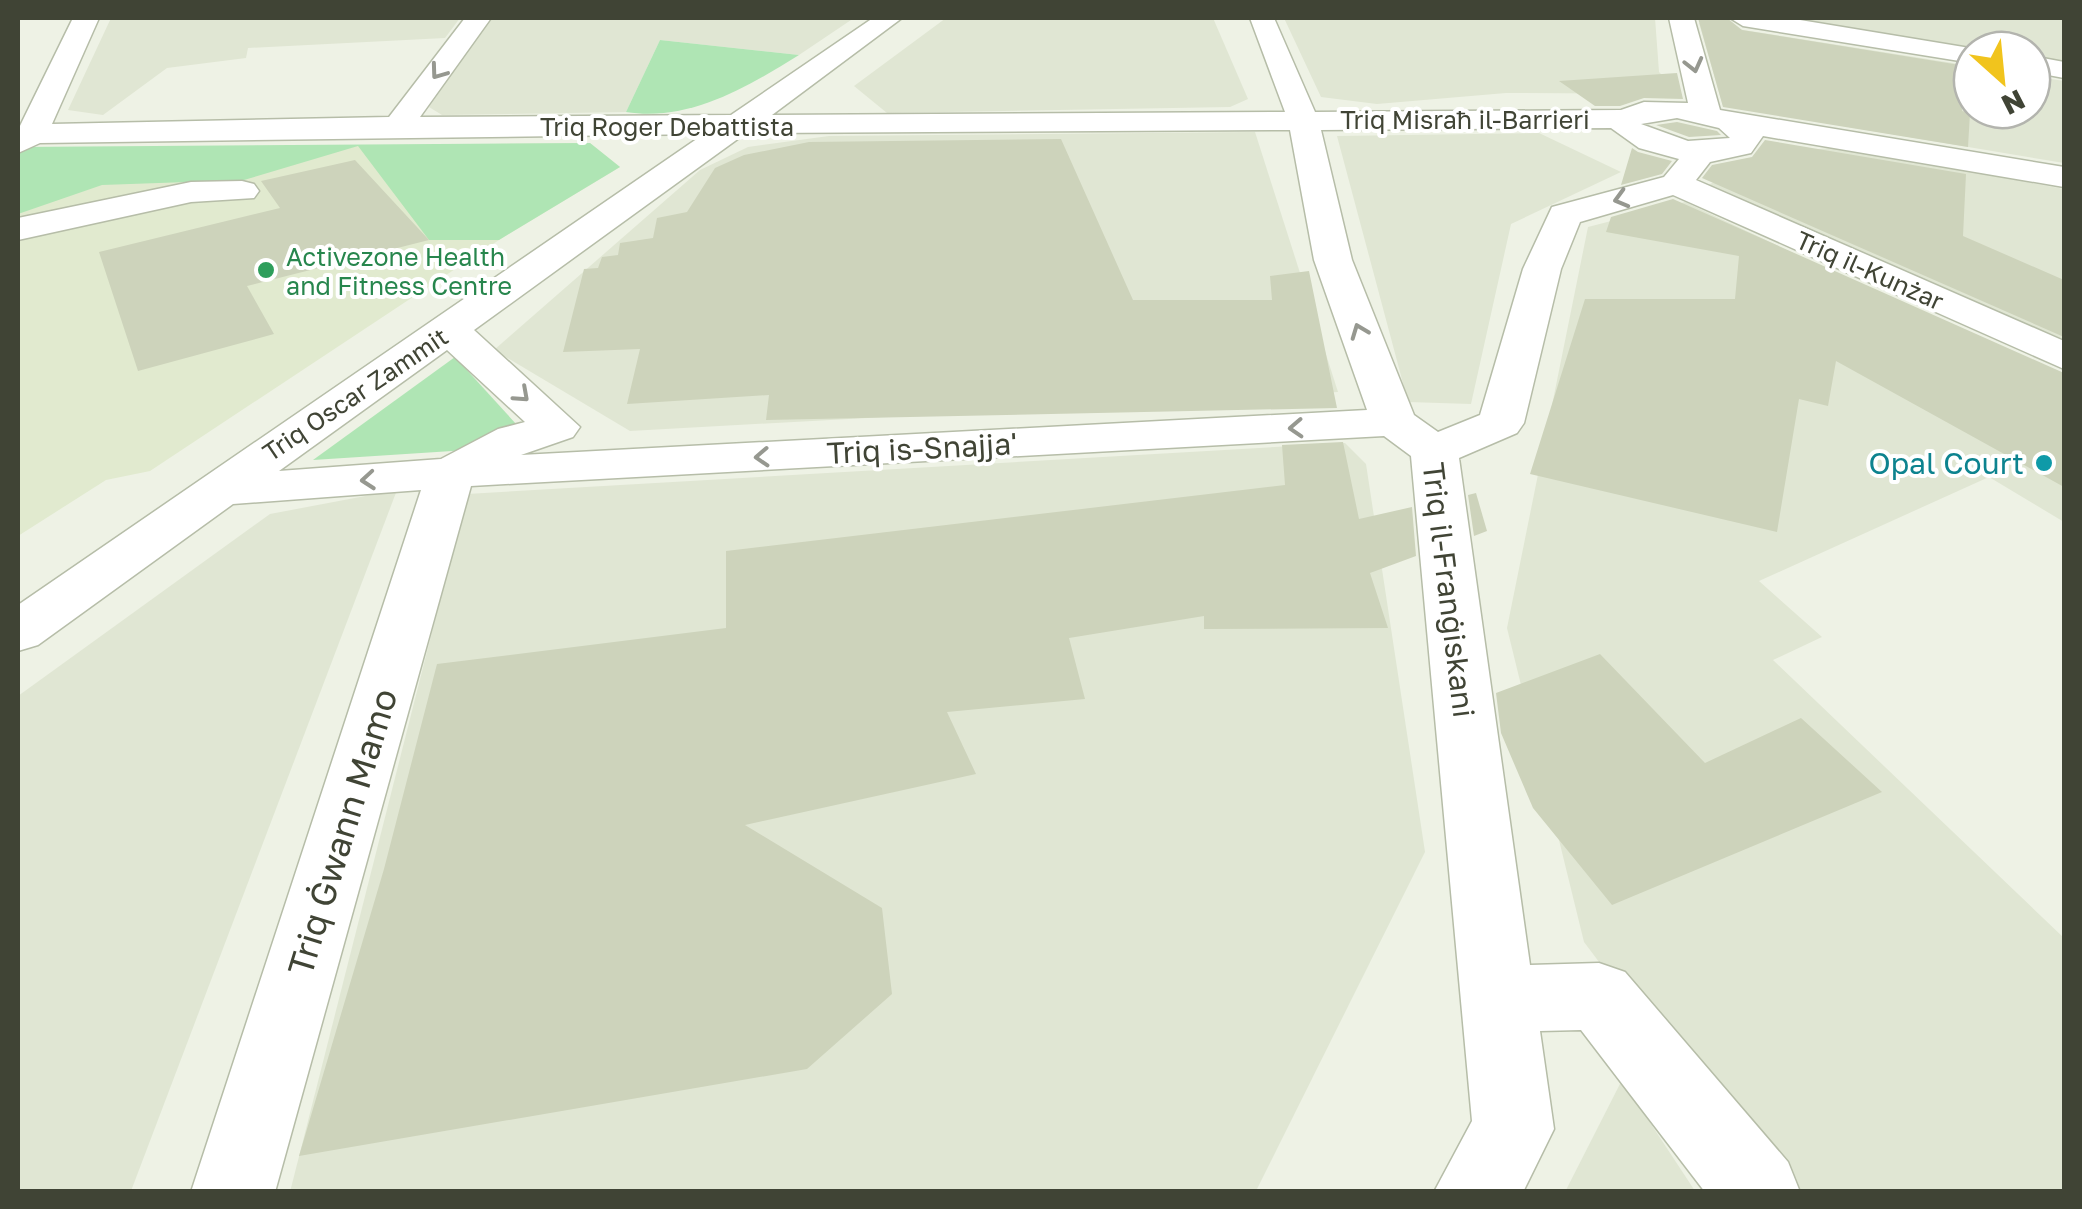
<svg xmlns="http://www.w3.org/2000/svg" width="2082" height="1209" font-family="'Golos Text',sans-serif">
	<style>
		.residential { fill: #e0e6d3 }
		.education { fill: #e1eacf }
		.green { fill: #afe5b4 }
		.building { fill: #cdd3bb }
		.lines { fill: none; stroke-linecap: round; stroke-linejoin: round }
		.minor-casing { stroke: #b6bda8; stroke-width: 3 }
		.minor { fill: #fff; fill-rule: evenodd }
		.oneway { stroke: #969890 }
		.leisure-dot { fill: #2e9e5b; stroke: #fff; stroke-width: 4 }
		.culture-dot { fill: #0f9aa8; stroke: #fff; stroke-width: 4 }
		.labels { text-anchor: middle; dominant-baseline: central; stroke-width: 8; stroke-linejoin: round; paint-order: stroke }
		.far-street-label { font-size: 25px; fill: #404435; stroke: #fff }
		.far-leisure-label { font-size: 25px; fill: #27864d; stroke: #fff; text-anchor: start }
		.street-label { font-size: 30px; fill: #404435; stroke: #fff }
		.culture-label { font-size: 30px; fill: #0d838f; stroke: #fff; text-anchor: end }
		.near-street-label { font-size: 35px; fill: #404435; stroke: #fff }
	</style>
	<rect width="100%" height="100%" fill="#eef2e5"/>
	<!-- residential -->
	<g class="residential">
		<polygon points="111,18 460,18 445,38 248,48 246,58 167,68 103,115 68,110"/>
		<polygon points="490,18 854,18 799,55 660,40 626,112 442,115 429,107"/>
		<polygon points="946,18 1213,18 1248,99 1230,107 887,113 854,86"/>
		<polygon points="1284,18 1655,18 1659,72 1680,94 1506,93 1377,104 1321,97"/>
		<polygon points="1772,18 2064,18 2064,66 2032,60 2032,50 1972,51"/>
		<polygon points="1699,23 1972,66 1972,110 2032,110 2032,76 2064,81 2064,163 1723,106"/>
		<polygon points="1255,132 1338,392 630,431 494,350 700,170 748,147 829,136"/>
		<polygon points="1539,133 1621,172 1511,224 1471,404 1408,402 1337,136"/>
		<polygon points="1842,147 2064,189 2064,347 1704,187 1773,153"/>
		<polygon points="1685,202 2064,381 2064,522 1989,477 1759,581 1822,637 1773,660 2064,938 2064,1191 1771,1191 1584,942 1507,628 1588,227"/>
		<polygon points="1345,443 1366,464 1425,852 1256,1191 290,1192 467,494"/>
		<polygon points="397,490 131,1191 18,1191 18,696 270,514"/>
		<polygon points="1622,1080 1695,1191 1565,1192"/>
	</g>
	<!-- education -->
	<polygon class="education" points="590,143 620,167 499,240 150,471 106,480 18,536 18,149"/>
	<!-- green -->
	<g class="green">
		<path d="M660,40L799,55C747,87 690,122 626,112Z"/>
		<polygon points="590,143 620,167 499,240 429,240 358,146 244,180 102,185 18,214 18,147"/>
		<polygon points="455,357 517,425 483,449 313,460"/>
	</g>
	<!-- building -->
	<g class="building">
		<polygon points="1698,18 1727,18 1742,30 1960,65 1962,111 1970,113 1968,147 1723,107"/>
		<polygon points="1677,73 1683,99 1644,98 1620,106 1595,106 1559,81"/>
		<polygon points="1677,122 1717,131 1721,135 1689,137 1656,125"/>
		<polygon points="1061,139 1133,300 1272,300 1270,276 1309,271 1337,408 766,420 769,395 627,404 640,349 563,352 584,269 598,268 602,257 618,255 620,243 653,238 657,218 687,212 715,168 744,155 809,142"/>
		<polygon points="1765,140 1966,174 1963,236 2064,280 2064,337 1702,178 1712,165 1752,157"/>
		<polygon points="1632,148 1638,152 1672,161 1662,174 1621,185"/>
		<polygon points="355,160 429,240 247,286 274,334 138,371 99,252 280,208 261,181"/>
		<polygon points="1673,199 2064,373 2064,487 1836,361 1828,406 1799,399 1777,532 1530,474 1585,299 1735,299 1739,256 1606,232 1611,217"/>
		<polygon points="1343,442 1359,519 1412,507 1416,556 1370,573 1388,628 1204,629 1204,616 1069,638 1085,699 947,712 976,774 745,825 882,908 892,994 807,1069 299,1156 384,869 437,664 726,628 726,551 1285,485 1282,445"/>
		<polygon points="1476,493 1487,531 1474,536 1468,495"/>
		<polygon points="1600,654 1705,763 1801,718 1882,792 1612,905 1533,808 1501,733 1496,693"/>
	</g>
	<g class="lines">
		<defs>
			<g id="minor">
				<path d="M73,18H99L52,124L389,117L465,18H491L420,117L731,115L873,18H902L772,115L1285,112L1250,18H1274L1315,112L1621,110L1644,102L1688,103L1669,18H1694L1720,110L2064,167V187L1763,136L1751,153L1710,162L1696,180L2064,341V369L1673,195L1580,222L1561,269L1524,423L1517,433L1459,458L1530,965L1599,963L1625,972L1788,1162L1800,1192H1705L1581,1030L1540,1031L1554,1129L1523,1192H1434L1472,1121L1411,456L1384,436L471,486L275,1192H191L421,490L233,504L38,645L18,651V605L704,134L40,143L18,153V130ZM1677,118L1719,128L1730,138L1688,141L1641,124ZM1611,128L1639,148L1679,159L1664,177L1552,207L1523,269L1480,415L1438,432L1414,415L1352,260L1321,130ZM1290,130L1314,260L1367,410L521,455L573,437L580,427L474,330L746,133ZM447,350L525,422L498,429L441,459L279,471Z"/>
				<polygon points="1730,18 1788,18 1982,50 1972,50 1972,63 1743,26"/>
				<polygon points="2032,56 2064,62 2064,78 2032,72"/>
				<polygon points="242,181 254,184 259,191 254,198 191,202 18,240 18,218 191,182"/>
			</g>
		</defs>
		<!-- minor casing -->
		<use href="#minor" class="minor-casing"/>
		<!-- minor -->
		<use href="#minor" class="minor"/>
	</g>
	<!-- one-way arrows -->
	<defs><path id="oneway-chevron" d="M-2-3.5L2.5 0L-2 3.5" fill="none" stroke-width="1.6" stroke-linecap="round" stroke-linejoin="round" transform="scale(2.5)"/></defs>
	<g class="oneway">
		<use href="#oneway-chevron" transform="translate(1694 65) rotate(76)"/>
		<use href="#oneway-chevron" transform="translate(438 72) rotate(126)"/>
		<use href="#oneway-chevron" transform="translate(1621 199) rotate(164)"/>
		<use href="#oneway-chevron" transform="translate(1359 331) rotate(-111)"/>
		<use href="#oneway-chevron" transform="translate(522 395) rotate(42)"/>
		<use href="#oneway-chevron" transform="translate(1296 428) rotate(177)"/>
		<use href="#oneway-chevron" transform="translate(762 457) rotate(177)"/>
		<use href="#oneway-chevron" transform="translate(368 480) rotate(175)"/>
	</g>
	<!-- markers -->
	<circle class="leisure-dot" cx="266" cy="270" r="10"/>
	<circle class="culture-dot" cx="2044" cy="463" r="10"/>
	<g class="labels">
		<!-- far-street labels -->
		<g class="far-street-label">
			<text x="1465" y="119">Triq Misraħ il-Barrieri</text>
			<text x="667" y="126">Triq Roger Debattista</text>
			<text transform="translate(1870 270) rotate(24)">Triq il-Kunżar</text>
			<text transform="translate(355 394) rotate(-34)">Triq Oscar Zammit</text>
		</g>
		<!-- far-leisure labels -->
		<g class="far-leisure-label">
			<text x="286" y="256">Activezone Health<tspan x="286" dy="29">and Fitness Centre</tspan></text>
		</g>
		<!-- street labels -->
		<g class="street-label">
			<text transform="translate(922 448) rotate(-3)">Triq is-Snajja'</text>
			<text transform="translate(1449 590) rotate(83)">Triq il-Franġiskani</text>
		</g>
		<!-- culture labels -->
		<g class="culture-label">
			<text x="2024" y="463">Opal Court</text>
		</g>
		<!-- near-street labels -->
		<g class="near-street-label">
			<text transform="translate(342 832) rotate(-73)">Triq Ġwann Mamo</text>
		</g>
	</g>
	<!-- border -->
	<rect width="2082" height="1209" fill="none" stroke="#404435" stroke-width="40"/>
	<!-- north arrow -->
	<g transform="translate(2002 80) rotate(153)"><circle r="48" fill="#ffffff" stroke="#b3b4ae" stroke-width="2.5"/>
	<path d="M0-8L18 38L0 25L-18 38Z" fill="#f1c41d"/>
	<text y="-15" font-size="28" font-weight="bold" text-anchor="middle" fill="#404435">N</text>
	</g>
</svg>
